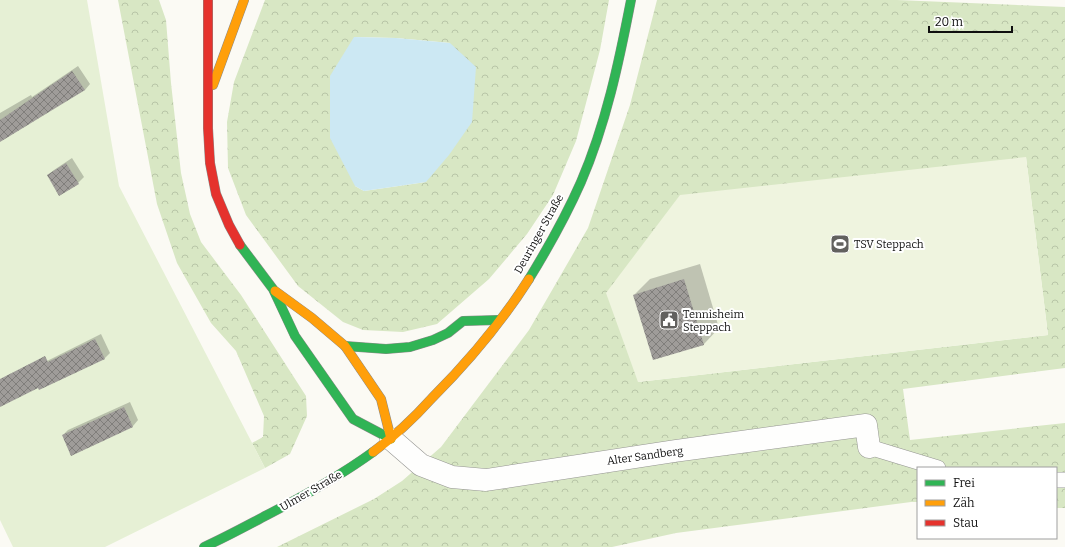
<svg xmlns="http://www.w3.org/2000/svg" width="1065" height="547" font-family="Bitter,serif">
	<style>
		.forest { fill: url(#forest-crowns); fill-rule: evenodd }
		.garden { fill: #e6f0d5 }
		.pitch { fill: #eff4df }
		.water { fill: #cce8f3 }
		.shadow { fill: #0003 }
		.building { fill: url(#building-cross-hatch) }
		.lines { fill: none; stroke-linecap: round; stroke-linejoin: round }
		.lane-casing { stroke: #959592; stroke-width: 16 }
		.street-casing { stroke: #959592; stroke-width: 23 }
		.fast-casing { stroke: #8c8b89; stroke-width: 10 }
		.slow-casing { stroke: #8c8b89; stroke-width: 10 }
		.jam-casing { stroke: #8c8b89; stroke-width: 10 }
		.lane { stroke: #fefefd; stroke-width: 15 }
		.street { stroke: #fefefd; stroke-width: 22 }
		.fast { stroke: #30b455; stroke-width: 9 }
		.slow { stroke: #ff9f0a; stroke-width: 9 }
		.jam { stroke: #e5322d; stroke-width: 9 }
		.labels { text-anchor: middle; dominant-baseline: central; stroke-width: 4; stroke-linejoin: round; paint-order: stroke }
		.street-label { font-size: 11px; fill: #0f0f0f; stroke: #fff }
		.poi-label { font-size: 11px; fill: #0f0f0f; stroke: #fff; text-anchor: start }
	</style>
	<defs>
		<pattern id="forest-crowns" width="20" height="18" patternUnits="userSpaceOnUse"><rect width="20" height="18" fill="#d8e7c4"/><path d="M2 6a3 3 0 1 1 6 0M12 15a3 3 0 1 1 6 0" fill="none" stroke="#b8c5a7"/></pattern>
		<pattern id="building-cross-hatch" width="8" height="8" patternUnits="userSpaceOnUse"><rect width="8" height="8" fill="#9f9c99"/><path d="M0 0l8 8M0 8l8-8" fill="none" stroke="#807e7b"/></pattern>
	</defs>
	<rect width="100%" height="100%" fill="#fbfaf4"/>
	<!-- forest -->
	<g class="forest">
		<polygon points="118,0 159,0 166,20 171,83 181,173 190,214 201,242 241,295 306,396 307,416 290,454 265,468 252,443 263,437 264,416 236,351 211,323 177,263 157,204"/>
		<path d="M265,0H609L600,50L576,141L553,195L527,234L489,279L437,324L403,332L363,330L343,322L298,286L246,215L228,168L227,122L234,82ZM354,37L396,38L450,43L426,182L364,191L355,186Z"/>
		<path d="M657,0H897L1065,7V368L903,389L910,440L1065,423V508H1056V468H918V502H911L676,533L612,547H277L374,499L402,481L441,447L529,330L588,228L630,105ZM1026,157L1048,335L638,382Z"/>
	</g>
	<!-- garden -->
	<polygon class="garden" points="0,0 87,0 119,186 265,468 105,547 13,547 0,520"/>
	<!-- pitch -->
	<polygon class="pitch" points="1026,157 1048,335 638,382 606,293 680,195"/>
	<!-- water -->
	<polygon class="water" points="354,37 396,38 450,43 476,67 472,122 449,155 426,182 364,191 355,186 330,138 330,76"/>
	<!-- shadow -->
	<g class="shadow">
		<polygon points="78,66 90,84 85,90 0,140 0,113 31,95 32,97"/>
		<polygon points="72,158 84,177 78,183 48,175 54,170"/>
		<polygon points="700,264 719,328 704,344 634,295 650,279"/>
		<polygon points="101,334 110,353 105,358 40,389 37,366"/>
		<polygon points="130,402 138,420 133,426 71,455 63,435 68,430"/>
	</g>
	<!-- building -->
	<g class="building">
		<polygon points="72,71 85,90 0,142 0,120"/>
		<polygon points="66,163 79,184 59,196 47,175"/>
		<polygon points="684,279 704,345 653,360 633,295"/>
		<polygon points="95,339 105,359 39,390 38,388 0,407 0,379 45,356 48,362"/>
		<polygon points="124,407 133,427 71,456 62,435"/>
	</g>
	<g class="lines">
		<defs>
			<g id="lane">
				<polyline points="869,447 938,468"/>
				<polyline points="1056,480 1065,480"/>
			</g>
			<polyline id="street" points="391,439 421,465 452,477 486,480 675,451 866,425 869,447"/>
			<g id="fast">
				<polyline points="240,245 273,289 295,336 353,419 391,439"/>
				<path d="M529,279C548,248 566,216 581,182C606,124 619,62 631,0"/>
				<polyline points="345,346 386,349 410,347 433,340 448,333 463,321 499,320"/>
				<path d="M204,547C226,537 246,526 267,515C304,496 340,476 373,452"/>
			</g>
			<g id="slow">
				<polyline points="213,85 244,0"/>
				<polyline points="275,291 312,318 345,346 381,399 391,439"/>
				<path d="M373,452C395,436 414,418 432,398C468,362 501,323 529,279"/>
			</g>
			<polyline id="jam" points="208,0 208,128 210,163 216,194 229,225 240,245"/>
		</defs>
		<!-- lane casing -->
		<use href="#lane" class="lane-casing"/>
		<!-- street casing -->
		<use href="#street" class="street-casing"/>
		<!-- fast casing -->
		<use href="#fast" class="fast-casing"/>
		<!-- slow casing -->
		<use href="#slow" class="slow-casing"/>
		<!-- jam casing -->
		<use href="#jam" class="jam-casing"/>
		<!-- lane -->
		<use href="#lane" class="lane"/>
		<!-- street -->
		<use href="#street" class="street"/>
		<!-- fast -->
		<use href="#fast" class="fast"/>
		<!-- slow -->
		<use href="#slow" class="slow"/>
		<!-- jam -->
		<use href="#jam" class="jam"/>
	</g>
	<!-- icons -->
	<defs>
		<symbol id="stadium-square" viewBox="-11 -11 22 22"><rect x="-9" y="-9" width="18" height="18" rx="4" fill="#62615f" stroke="#fff"/><path d="M0-5a6.5 5 0 1 0 0 10a6.5 5 0 1 0 0-10ZM-3.5-1.8h7v3.6h-7Z" fill="#fff"/></symbol>
		<symbol id="civic-square" viewBox="-11 -11 22 22"><rect x="-9" y="-9" width="18" height="18" rx="4" fill="#62615f" stroke="#fff"/><path d="M-.6-6.5H3V-4.5H.6V-3L4-1V1h2V6H-6V1h2V-1L-.6-3ZM-1.2 2.5V6h2.4V2.5Z" fill="#fff"/></symbol>
	</defs>
	<g fill-rule="evenodd">
		<use href="#stadium-square" x="829" y="233" width="22" height="22"/>
		<use href="#civic-square" x="658" y="309" width="22" height="22"/>
	</g>
	<g class="labels">
		<!-- street labels -->
		<g class="street-label">
			<text transform="translate(539 234) rotate(-61)">Deuringer Straße</text>
			<text transform="translate(645 456) rotate(-8)">Alter Sandberg</text>
			<text transform="translate(311 491) rotate(-30)">Ulmer Straße</text>
		</g>
		<!-- poi labels -->
		<g class="poi-label">
			<text x="854" y="244">TSV Steppach</text>
			<text x="683" y="314">Tennisheim<tspan x="683" dy="13">Steppach</tspan></text>
		</g>
	</g>
	<!-- legend -->
	<rect x="917" y="467" width="140" height="72" fill="#ffffff" stroke="#9f9f9f"/>
	<rect x="925" y="480" width="20" height="6" fill="#30b455" stroke="#9f9f9f"/>
	<text x="953" y="487" font-size="12" fill="#0f0f0f">Frei</text>
	<rect x="925" y="500" width="20" height="6" fill="#ff9f0a" stroke="#9f9f9f"/>
	<text x="953" y="507" font-size="12" fill="#0f0f0f">Zäh</text>
	<rect x="925" y="520" width="20" height="6" fill="#e5322d" stroke="#9f9f9f"/>
	<text x="953" y="527" font-size="12" fill="#0f0f0f">Stau</text>
	<!-- scale -->
	<path d="M929 26v6h83v-6" fill="none" stroke="#0f0f0f" stroke-width="2"/>
	<text x="935" y="26" font-size="12" fill="#0f0f0f" stroke="#ffffff" stroke-width="3" paint-order="stroke">20 m</text>
</svg>
